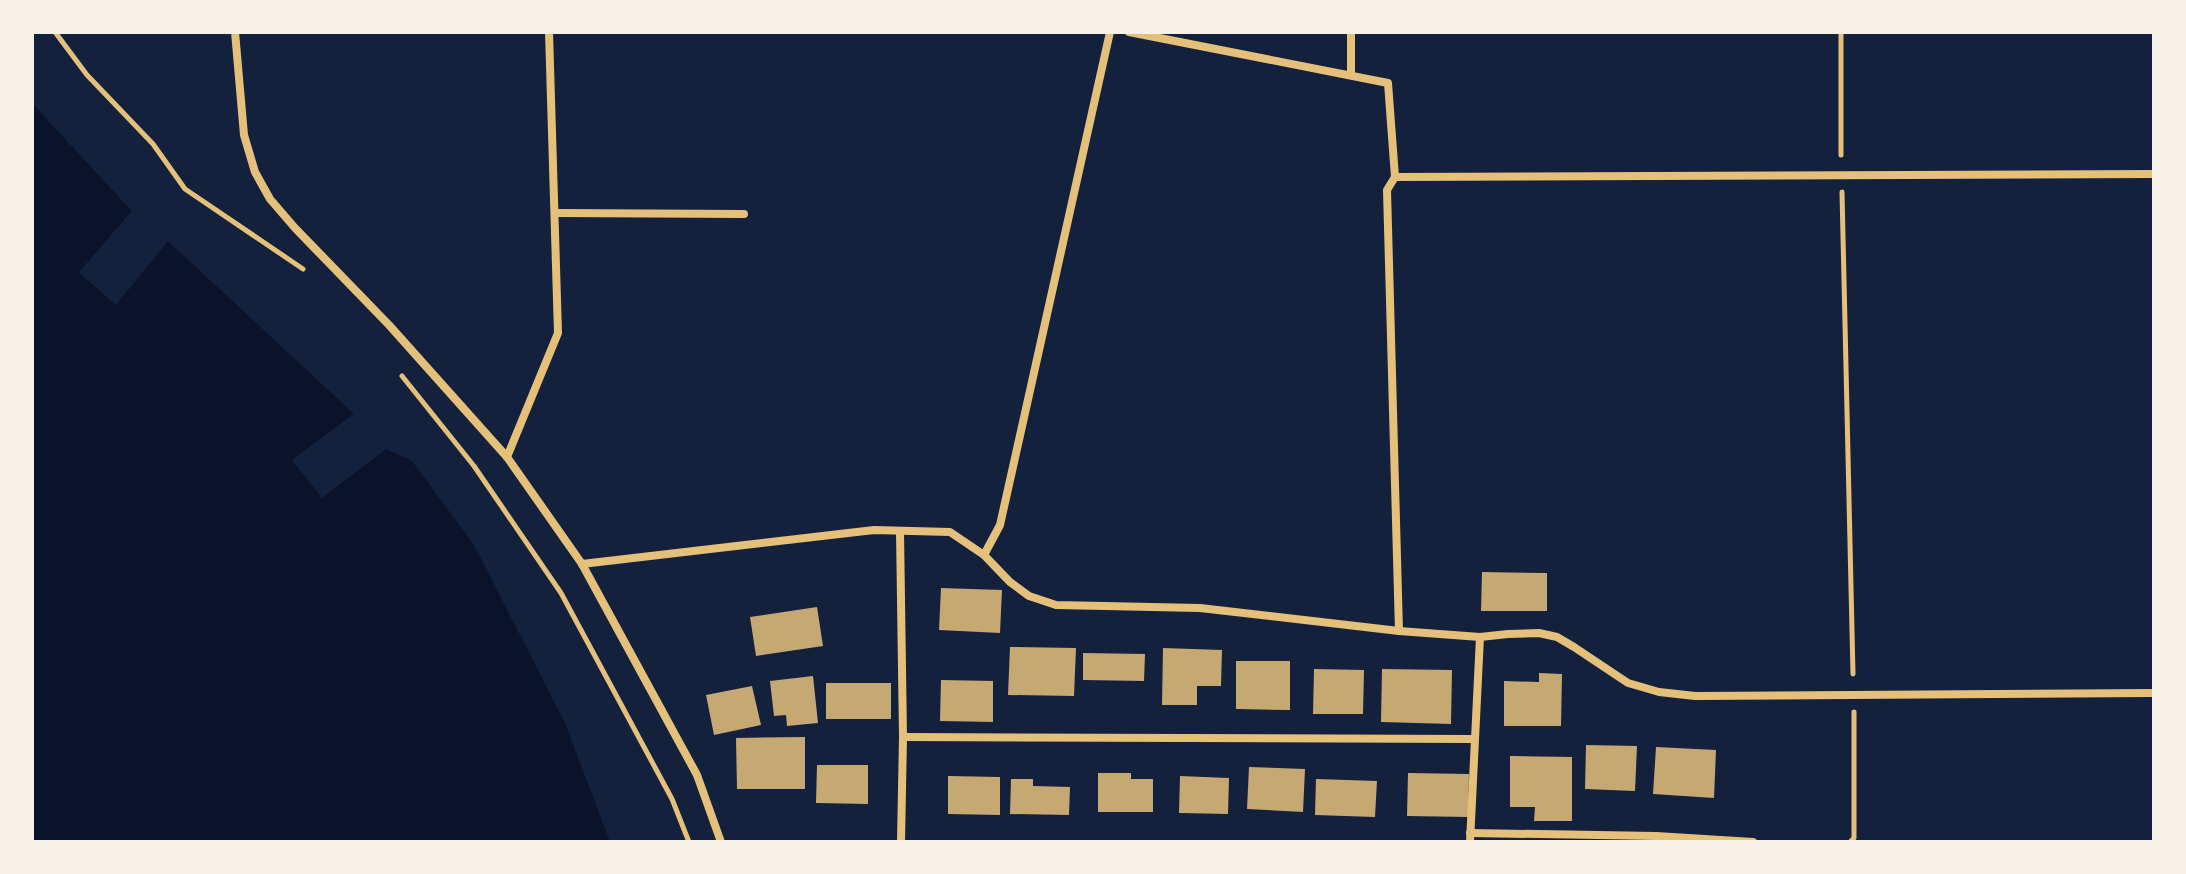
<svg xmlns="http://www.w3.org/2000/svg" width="2186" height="874" font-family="Karla,sans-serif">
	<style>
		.water { fill: #0b132b }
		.pier { fill: #14213d }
		.building { fill: #c6a872 }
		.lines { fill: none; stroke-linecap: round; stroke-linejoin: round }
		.path { stroke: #e5c07b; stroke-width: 5 }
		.minor { stroke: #e5c07b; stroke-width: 8 }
	</style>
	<rect width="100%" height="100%" fill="#14213d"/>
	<!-- water -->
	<polygon class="water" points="32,103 132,211 79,273 116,304 167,240 354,414 292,460 322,497 386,449 412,461 474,545 565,723 610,842 32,842"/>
	<!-- pier -->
	<g class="pier">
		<polygon points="32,99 136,210 135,214 84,272 115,299 164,238 168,236 228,291 226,295 168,241 116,305 79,272 132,211 32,103"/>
		<polygon points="354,414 357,417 297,461 323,492 384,446 386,449 322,498 292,460"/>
	</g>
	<!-- building -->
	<g class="building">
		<polygon points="1482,572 1547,573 1547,611 1481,611"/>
		<polygon points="941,588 1002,590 1000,633 939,630"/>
		<polygon points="817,607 823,646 756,656 750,617"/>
		<polygon points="1010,647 1076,648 1074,696 1008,695"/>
		<polygon points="1163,648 1222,650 1221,686 1197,686 1197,705 1162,705"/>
		<polygon points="1083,653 1145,654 1144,681 1083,680"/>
		<polygon points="1236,661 1290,661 1290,710 1236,709"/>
		<polygon points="1314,669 1364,670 1363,714 1313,714"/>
		<polygon points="1382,669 1452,670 1451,724 1381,722"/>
		<polygon points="1539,673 1562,674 1561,726 1504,726 1504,681 1539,682"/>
		<polygon points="813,676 818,723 787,726 786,715 774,716 770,681"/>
		<polygon points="941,680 993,681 993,722 940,721"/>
		<rect x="826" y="683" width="65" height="36"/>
		<polygon points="752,686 761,725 714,735 706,695"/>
		<polygon points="805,737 805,789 737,789 736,738"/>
		<polygon points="1586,745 1637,746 1635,791 1585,789"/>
		<polygon points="1656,747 1716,750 1714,798 1653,794"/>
		<polygon points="1510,756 1572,757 1572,821 1534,821 1535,807 1510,807"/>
		<polygon points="817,765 868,765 868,804 816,803"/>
		<polygon points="1249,767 1305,769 1303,812 1247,809"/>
		<polygon points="1098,773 1131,773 1131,779 1153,779 1153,812 1098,812"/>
		<polygon points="1408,773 1469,774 1468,817 1407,816"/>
		<polygon points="948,776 1000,777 1000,815 948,814"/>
		<polygon points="1180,776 1229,778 1228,814 1179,813"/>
		<polygon points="1011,779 1033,779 1033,786 1070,787 1069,815 1010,814"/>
		<polygon points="1316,779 1377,781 1375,817 1315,815"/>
	</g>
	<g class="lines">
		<!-- path -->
		<g class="path">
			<polyline points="55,32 87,75 153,144 185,189 303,269"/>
			<polyline points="1841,32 1841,155"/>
			<polyline points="1842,192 1853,674"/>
			<polyline points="402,376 474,466 561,593 672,799 689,842"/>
			<polyline points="1850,842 1854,838 1854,712"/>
		</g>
		<!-- minor -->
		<g class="minor">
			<polyline points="235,32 244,135 255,172 270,199 295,228 389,325 507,457 582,564 697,775 721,842"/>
			<polyline points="1129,32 1388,83 1395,177 2154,174"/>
			<polyline points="1351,32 1351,74"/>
			<polyline points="1395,177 1387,190 1399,631"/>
			<polyline points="555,213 744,214"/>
			<polyline points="507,457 558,333 549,32"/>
			<polyline points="900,531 903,737 901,842"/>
			<polyline points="984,555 1000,525 1110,32"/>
			<polyline points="582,564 874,530 950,532 984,555 1010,582 1029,596 1056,605 1200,608 1399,631 1480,637 1508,634 1539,633 1557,637 1574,647 1628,683 1659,692 1695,696 2154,693"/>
			<polyline points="903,737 1473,739"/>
			<polyline points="1470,833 1656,836 1753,842"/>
			<polyline points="1470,842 1480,637"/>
		</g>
	</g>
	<!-- border -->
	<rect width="2186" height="874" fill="none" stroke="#f6f1e7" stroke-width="68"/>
</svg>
